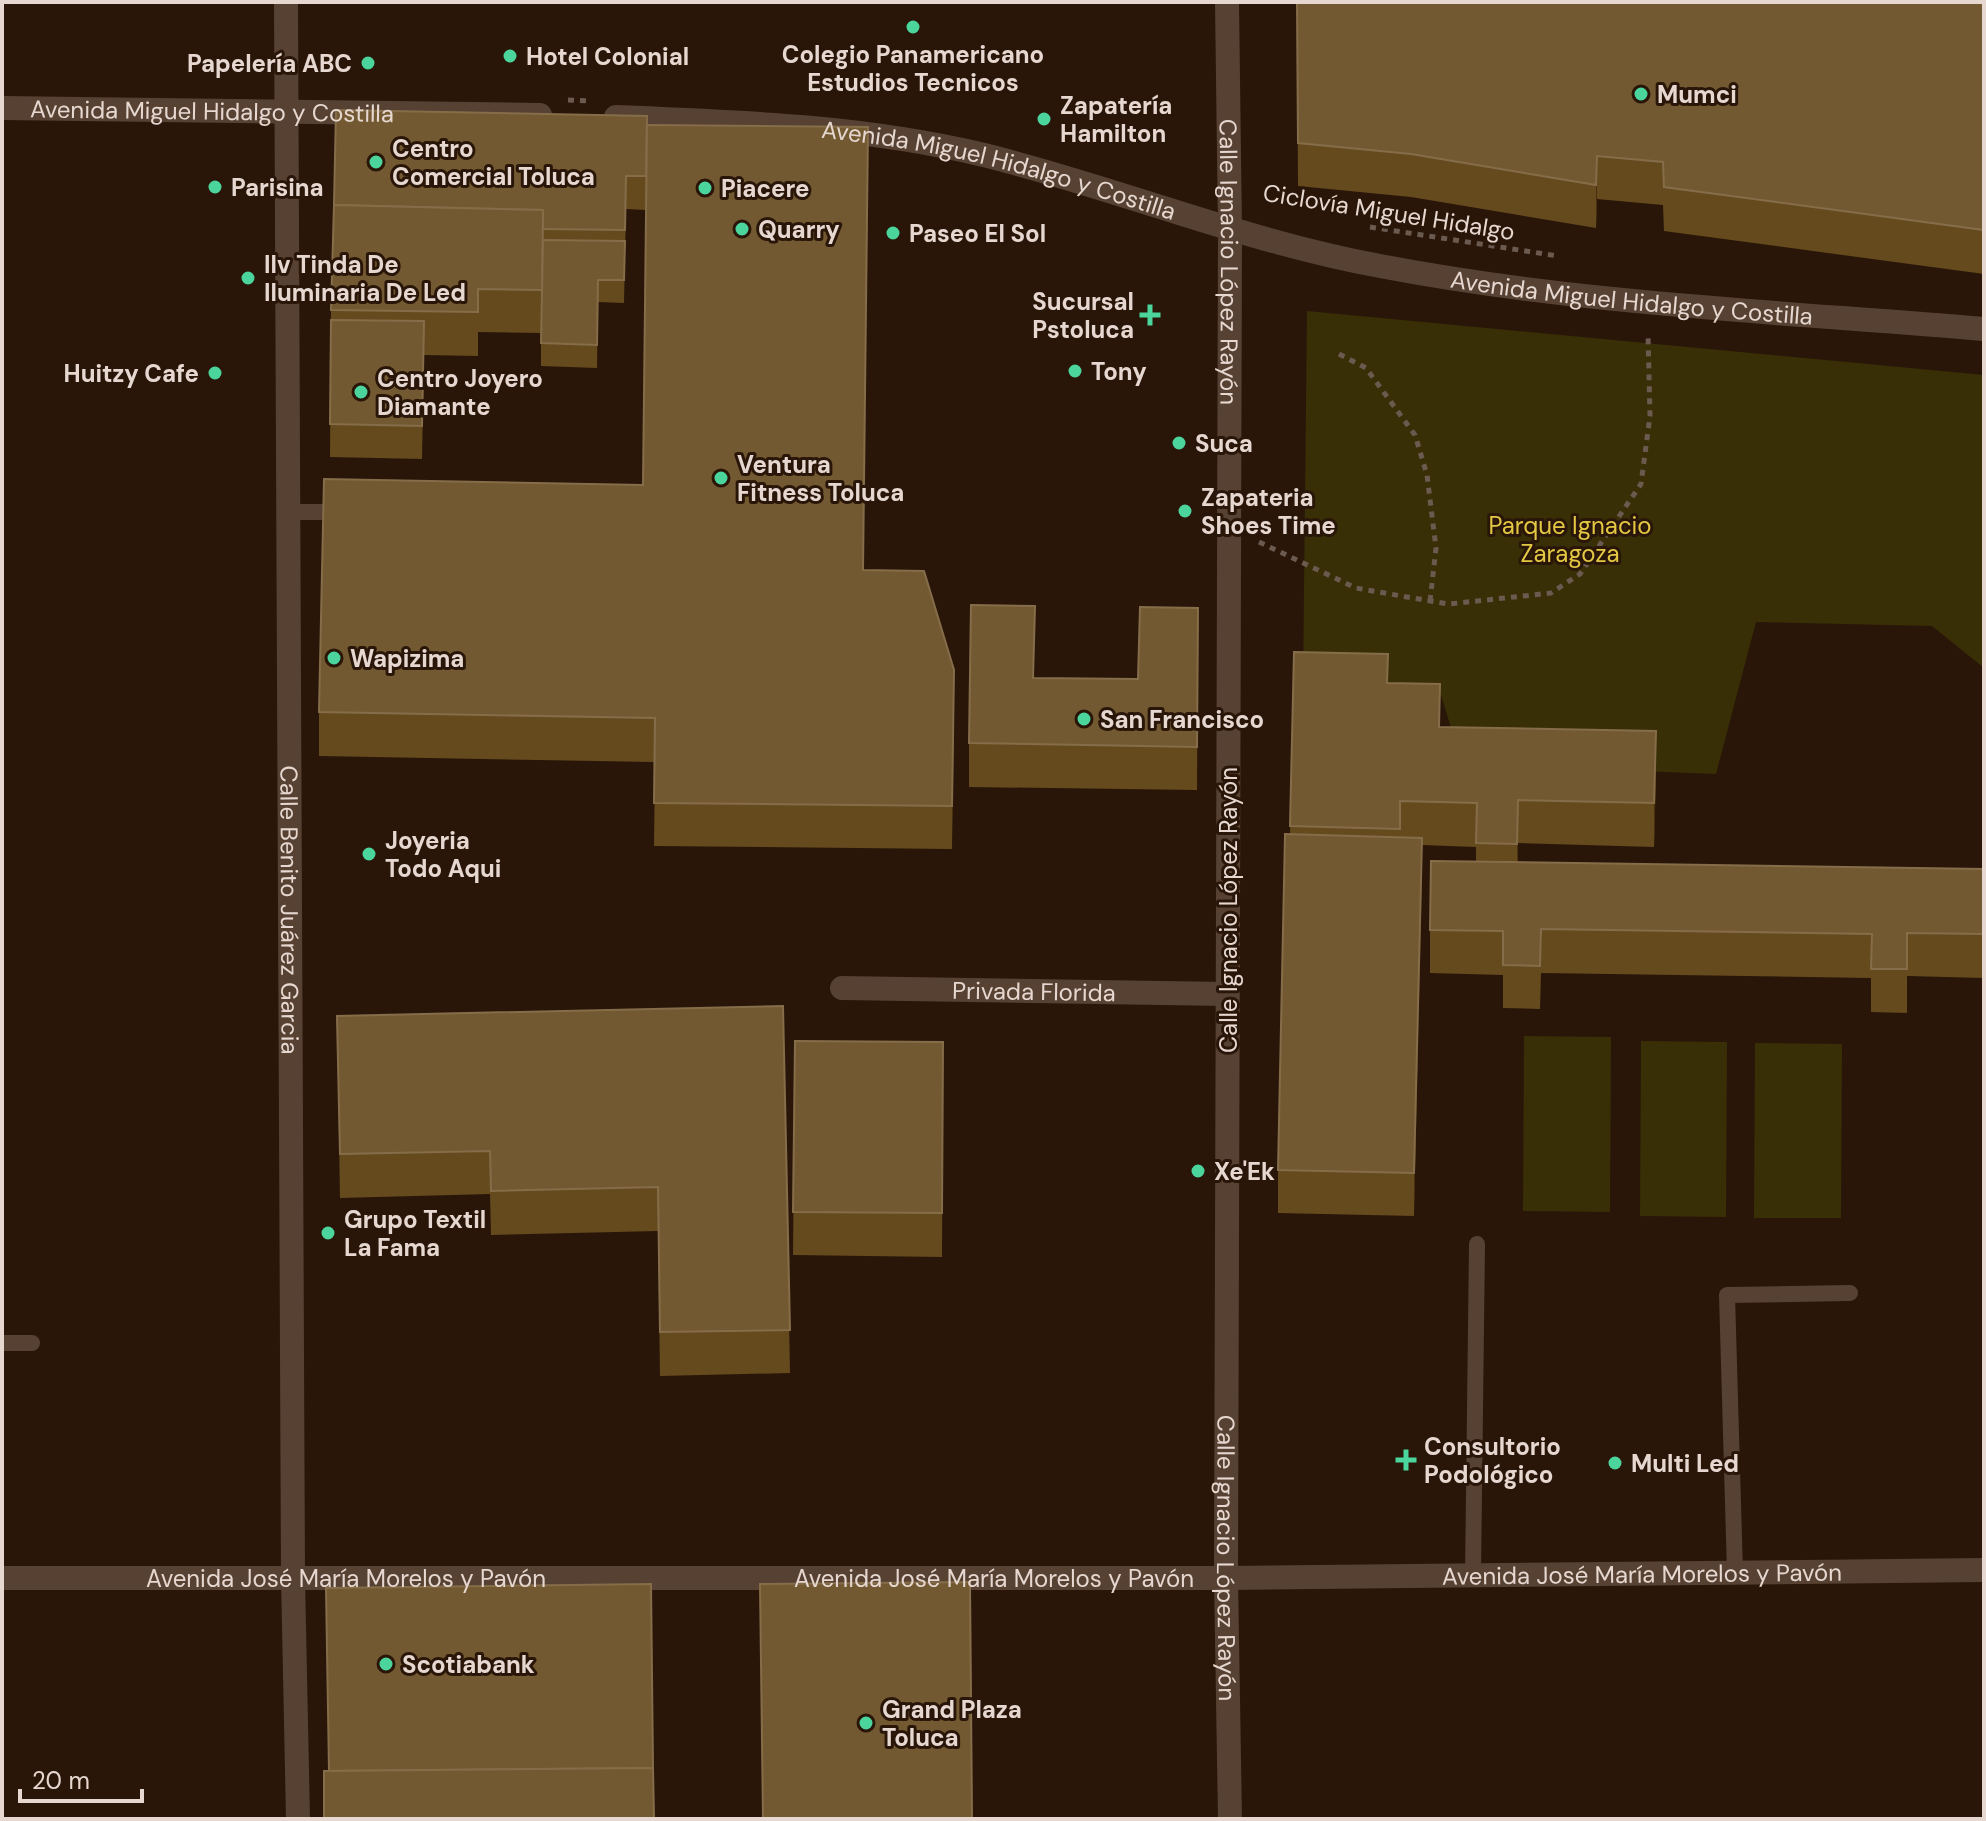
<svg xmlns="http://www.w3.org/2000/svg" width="1986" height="1821" font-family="'DM Sans',sans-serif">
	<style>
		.green { fill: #382f06 }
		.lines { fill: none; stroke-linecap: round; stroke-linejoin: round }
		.path { stroke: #6b5a4f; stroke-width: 5; stroke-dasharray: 6 6; stroke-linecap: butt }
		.lane { stroke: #574133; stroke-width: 16 }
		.street { stroke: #574133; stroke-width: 24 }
		.secondary { stroke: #574133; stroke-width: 24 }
		.wall { fill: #654a1e }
		.shaded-wall { fill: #472f0e }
		.building { fill: #735931; stroke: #856d4a; stroke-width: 2 }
		.poi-dot { fill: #4bd49b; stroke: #291609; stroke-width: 3 }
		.labels { text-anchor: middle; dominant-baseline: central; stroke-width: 6; stroke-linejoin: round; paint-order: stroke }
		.poi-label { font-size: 24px; font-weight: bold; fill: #e6d8d0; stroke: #291609; text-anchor: start }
		.street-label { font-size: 24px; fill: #e6d8d0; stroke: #291609 }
		.park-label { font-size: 24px; fill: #e4c843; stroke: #291609 }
	</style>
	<rect width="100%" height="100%" fill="#291609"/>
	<!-- green -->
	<g class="green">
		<polygon points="1307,311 1984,375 1984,668 1932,626 1756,622 1716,774 1462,764 1441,695 1303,685"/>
		<polygon points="1524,1036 1611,1037 1610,1212 1523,1211"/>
		<polygon points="1641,1041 1727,1042 1726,1217 1640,1216"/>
		<polygon points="1755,1043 1842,1044 1841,1218 1754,1218"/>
	</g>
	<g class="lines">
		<!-- path -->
		<g class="path">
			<polyline points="568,100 590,101"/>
			<polyline points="1370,227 1558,256"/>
			<polyline points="1339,354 1366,368 1415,435 1427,475 1436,548 1430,601"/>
			<polyline points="1259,542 1356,588 1430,601 1449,604 1551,593 1580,574 1641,484 1650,416 1648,334"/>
		</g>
		<!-- lane -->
		<g class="lane">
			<polyline points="290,512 343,512"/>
			<polyline points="2,1343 32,1343"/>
			<polyline points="1735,1572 1727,1295 1850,1293"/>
			<polyline points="1473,1575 1477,1244"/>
		</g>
		<!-- street -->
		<path class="street" id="s1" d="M842,988L1227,994"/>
		<!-- secondary -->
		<g class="secondary">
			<path id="s2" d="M286,2L293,1578L298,1819"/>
			<path id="s3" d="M1227,2L1230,231L1226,1578L1230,1819"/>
			<path id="s4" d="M2,108L540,115"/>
			<path id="s5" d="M616,117C740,122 862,126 984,155C1117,188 1244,241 1380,266C1578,304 1783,312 1984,329"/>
			<path id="s6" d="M2,1578H1226L1984,1570"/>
		</g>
	</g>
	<!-- wall -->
	<g class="wall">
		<polygon points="1297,2 1984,2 1984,274 1664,231 1663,205 1597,199 1596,228 1411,197 1298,186"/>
		<polygon points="647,125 864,570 954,714 952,849 654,846 655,762 319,756 319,712 643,485 646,210 626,209 624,303 598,302 597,368 541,366 541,333 478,332 478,356 424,355 422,459 330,457 331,310"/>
		<polygon points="1198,608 1197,790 969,787 969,743 1034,678 1138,679"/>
		<polygon points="1294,652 1388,683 1440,727 1656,774 1654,847 1518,843 1518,863 1984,869 1984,978 1907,976 1907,1013 1871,1012 1871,978 1541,973 1540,1009 1503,1008 1503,975 1430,973 1430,930 1476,862 1476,847 1422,845 1414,1216 1278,1213 1278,1170 1290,835"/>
		<polygon points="783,1006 790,1373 660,1376 658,1231 491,1235 490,1194 340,1198 337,1016"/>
		<polygon points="795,1041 943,1042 942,1257 793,1255"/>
	</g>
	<!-- shaded-wall -->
	<g class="shaded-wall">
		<polygon points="1597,156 1597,199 1596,228 1596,185"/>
		<polygon points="1656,731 1656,774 1654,847 1654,803"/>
		<polygon points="1518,800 1518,843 1517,887 1517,844"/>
		<polygon points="1422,838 1422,881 1414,1216 1414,1173"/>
	</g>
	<!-- building -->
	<g class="building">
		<polygon points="1297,2 1984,2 1984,230 1664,187 1663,162 1597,156 1596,185 1411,154 1298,143"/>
		<polygon points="336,110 647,116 646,176 626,176 625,230 543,229 543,210 334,205"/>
		<polygon points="647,125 868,127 863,570 924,571 954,670 952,806 654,803 655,718 319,712 324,479 643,485"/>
		<polygon points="334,205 543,210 542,290 478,289 478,312 331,310"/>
		<polygon points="543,240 625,241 624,280 598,280 597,345 541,343"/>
		<polygon points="331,320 424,321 422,426 330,424"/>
		<polygon points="971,605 1035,606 1033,678 1138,679 1140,607 1198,608 1197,747 969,743"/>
		<polygon points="1294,652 1388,654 1387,683 1440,684 1439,727 1656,731 1654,803 1518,800 1517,844 1476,843 1477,803 1400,801 1400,829 1290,826"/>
		<polygon points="1285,834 1422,838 1414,1173 1278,1170"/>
		<polygon points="1431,861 1984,869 1984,934 1907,933 1907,969 1871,969 1872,934 1541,929 1540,966 1503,965 1503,931 1430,930"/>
		<polygon points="783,1006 790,1330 660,1332 658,1187 491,1191 490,1151 340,1154 337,1016"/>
		<polygon points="795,1041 943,1042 942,1213 793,1212"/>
		<polygon points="970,1582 972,1819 763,1819 760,1584"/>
		<polygon points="651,1584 653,1768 329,1771 326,1588"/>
		<polygon points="653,1768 654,1819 324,1819 324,1771"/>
	</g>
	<!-- markers -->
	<g class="poi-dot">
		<circle cx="913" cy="27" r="8"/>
		<circle cx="510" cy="56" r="8"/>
		<circle cx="368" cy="63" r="8"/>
		<circle cx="1641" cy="94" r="8"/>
		<circle cx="1044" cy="119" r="8"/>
		<circle cx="376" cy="162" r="8"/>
		<circle cx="215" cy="187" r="8"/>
		<circle cx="705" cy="188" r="8"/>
		<circle cx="742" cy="229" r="8"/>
		<circle cx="893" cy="233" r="8"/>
		<circle cx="248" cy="278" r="8"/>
		<path d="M1146 303h8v8h8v8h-8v8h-8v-8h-8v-8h8z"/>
		<circle cx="1075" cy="371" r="8"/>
		<circle cx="215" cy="373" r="8"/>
		<circle cx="361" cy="392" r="8"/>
		<circle cx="1179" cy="443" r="8"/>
		<circle cx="721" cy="478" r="8"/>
		<circle cx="1185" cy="511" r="8"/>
		<circle cx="334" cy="658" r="8"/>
		<circle cx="1084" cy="719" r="8"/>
		<circle cx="369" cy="854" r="8"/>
		<circle cx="1198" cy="1171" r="8"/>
		<circle cx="328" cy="1233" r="8"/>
		<path d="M1402 1448h8v8h8v8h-8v8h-8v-8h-8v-8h8z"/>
		<circle cx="1615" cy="1463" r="8"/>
		<circle cx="386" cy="1664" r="8"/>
		<circle cx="866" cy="1723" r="8"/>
	</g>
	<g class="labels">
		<!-- poi labels -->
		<g class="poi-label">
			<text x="913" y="54" text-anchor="middle">Colegio Panamericano<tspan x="913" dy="28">Estudios Tecnicos</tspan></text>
			<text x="526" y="56">Hotel Colonial</text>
			<text x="352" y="63" text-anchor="end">Papelería ABC</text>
			<text x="1657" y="94">Mumci</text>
			<text x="1060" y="105">Zapatería<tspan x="1060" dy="28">Hamilton</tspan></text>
			<text x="392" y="148">Centro<tspan x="392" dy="28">Comercial Toluca</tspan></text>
			<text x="231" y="187">Parisina</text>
			<text x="721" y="188">Piacere</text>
			<text x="758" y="229">Quarry</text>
			<text x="909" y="233">Paseo El Sol</text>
			<text x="264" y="264">Ilv Tinda De<tspan x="264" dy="28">Iluminaria De Led</tspan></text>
			<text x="1134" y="301" text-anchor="end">Sucursal<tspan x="1134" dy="28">Pstoluca</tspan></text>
			<text x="1091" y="371">Tony</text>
			<text x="199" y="373" text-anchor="end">Huitzy Cafe</text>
			<text x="377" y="378">Centro Joyero<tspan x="377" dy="28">Diamante</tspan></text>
			<text x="1195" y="443">Suca</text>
			<text x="737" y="464">Ventura<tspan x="737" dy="28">Fitness Toluca</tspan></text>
			<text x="1201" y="497">Zapateria<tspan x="1201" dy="28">Shoes Time</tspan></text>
			<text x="350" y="658">Wapizima</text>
			<text x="1100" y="719">San Francisco</text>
			<text x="385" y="840">Joyeria<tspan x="385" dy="28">Todo Aqui</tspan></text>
			<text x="1214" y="1171">Xe'Ek</text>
			<text x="344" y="1219">Grupo Textil<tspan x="344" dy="28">La Fama</tspan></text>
			<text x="1424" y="1446">Consultorio<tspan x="1424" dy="28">Podológico</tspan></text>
			<text x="1631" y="1463">Multi Led</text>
			<text x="402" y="1664">Scotiabank</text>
			<text x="882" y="1709">Grand Plaza<tspan x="882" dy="28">Toluca</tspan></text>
		</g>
		<!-- street labels -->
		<g class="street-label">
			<text stroke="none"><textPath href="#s4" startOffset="210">Avenida Miguel Hidalgo y Costilla</textPath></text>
			<text stroke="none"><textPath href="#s5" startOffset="388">Avenida Miguel Hidalgo y Costilla</textPath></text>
			<text transform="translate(1389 212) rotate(9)">Ciclovía Miguel Hidalgo</text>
			<text stroke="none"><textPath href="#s3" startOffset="260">Calle Ignacio López Rayón</textPath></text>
			<text stroke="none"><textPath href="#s5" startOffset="1036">Avenida Miguel Hidalgo y Costilla</textPath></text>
			<text transform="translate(1228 910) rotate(-90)">Calle Ignacio López Rayón</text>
			<text stroke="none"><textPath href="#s2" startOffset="908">Calle Benito Juárez Garcia</textPath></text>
			<text stroke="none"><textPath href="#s1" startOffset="192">Privada Florida</textPath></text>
			<text stroke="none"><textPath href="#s3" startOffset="1556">Calle Ignacio López Rayón</textPath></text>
			<text stroke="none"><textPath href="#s6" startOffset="1640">Avenida José María Morelos y Pavón</textPath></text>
			<text stroke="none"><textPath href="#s6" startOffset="344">Avenida José María Morelos y Pavón</textPath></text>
			<text stroke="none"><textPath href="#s6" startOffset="992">Avenida José María Morelos y Pavón</textPath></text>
		</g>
		<!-- park labels -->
		<g class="park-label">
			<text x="1570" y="525">Parque Ignacio<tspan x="1570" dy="28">Zaragoza</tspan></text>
		</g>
	</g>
	<!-- border -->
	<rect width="1986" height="1821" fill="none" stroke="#e6d8d0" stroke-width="8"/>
	<!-- scale -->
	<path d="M20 1789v12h122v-12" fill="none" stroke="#e6d8d0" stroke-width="4"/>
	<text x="32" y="1789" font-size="24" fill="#e6d8d0" stroke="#291609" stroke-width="6" paint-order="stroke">20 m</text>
</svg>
